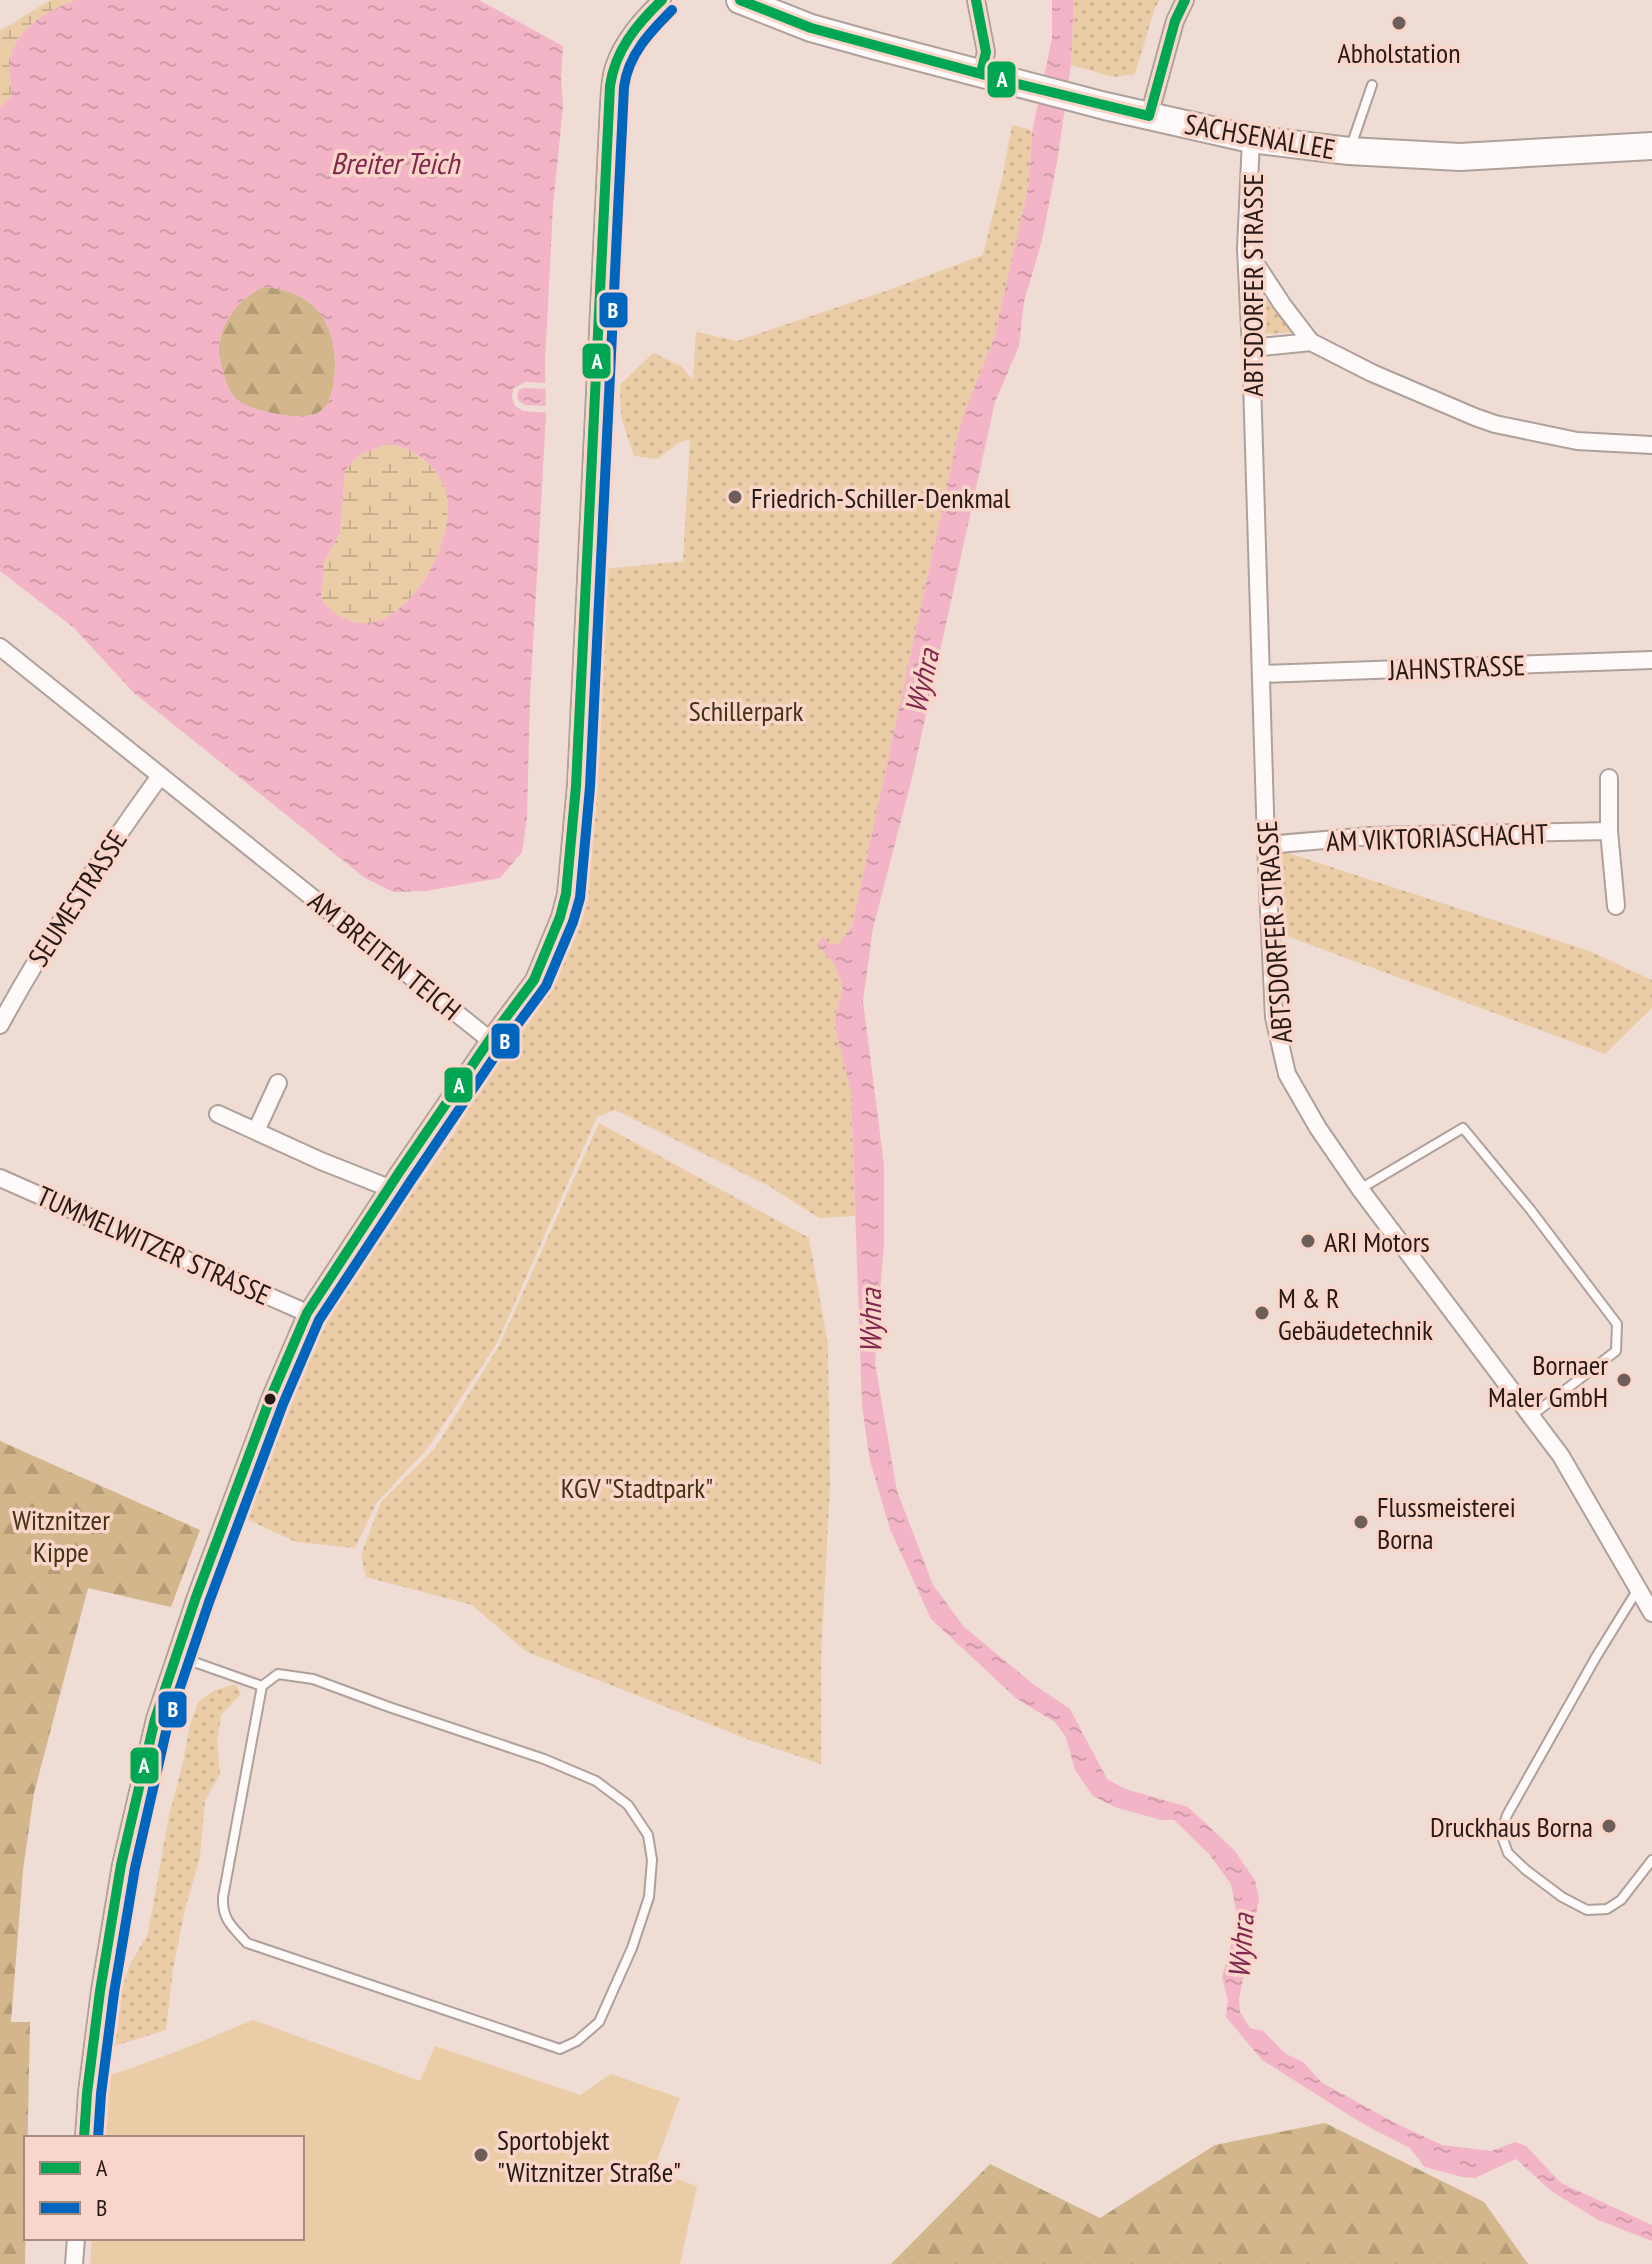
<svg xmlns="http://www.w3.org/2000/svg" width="1652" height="2264" font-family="'PT Sans Narrow',sans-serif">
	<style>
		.green { fill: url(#green-dots) }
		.forest { fill: url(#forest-firs) }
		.wetland { fill: url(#wetland-marsh) }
		.pitch { fill: #eacda6 }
		.water { fill: url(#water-ripples); fill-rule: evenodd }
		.pier { fill: #efdcd5 }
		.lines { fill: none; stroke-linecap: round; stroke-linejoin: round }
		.lane-casing { stroke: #afa09b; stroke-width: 12 }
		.street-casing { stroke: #afa09b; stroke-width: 20 }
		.primary-casing { stroke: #afa09b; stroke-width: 30 }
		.lane { stroke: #fdfaf9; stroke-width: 8 }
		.street { stroke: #fdfaf9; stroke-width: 16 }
		.primary { stroke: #fdfaf9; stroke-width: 26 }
		.bus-1-casing { stroke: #fad6ca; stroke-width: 16 }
		.bus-2-casing { stroke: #fad6ca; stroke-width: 16 }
		.bus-1 { stroke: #00a651; stroke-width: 10 }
		.bus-2 { stroke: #0065bd; stroke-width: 10 }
		.poi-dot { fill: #6d5e59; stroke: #fad6ca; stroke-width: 3 }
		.bus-dot { fill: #271a16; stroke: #fad6ca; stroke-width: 3 }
		.labels { text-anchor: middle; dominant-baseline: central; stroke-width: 7; stroke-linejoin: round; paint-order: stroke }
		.poi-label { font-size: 28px; fill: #271a16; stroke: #fad6ca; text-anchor: start }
		.street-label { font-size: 28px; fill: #271a16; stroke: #fad6ca }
		.park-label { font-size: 28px; fill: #433313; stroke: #fad6ca }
		.water-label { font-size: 30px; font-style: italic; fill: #81264f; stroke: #fad6ca }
		.line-badge { stroke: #fad6ca; stroke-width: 3 }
		.badge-label { font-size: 22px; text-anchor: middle; font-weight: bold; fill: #fff }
	</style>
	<defs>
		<pattern id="green-dots" width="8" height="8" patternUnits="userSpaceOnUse" patternTransform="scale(2)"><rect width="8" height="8" fill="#eacda6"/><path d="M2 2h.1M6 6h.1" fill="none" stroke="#c9af8e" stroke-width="1.8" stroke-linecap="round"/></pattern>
		<pattern id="forest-firs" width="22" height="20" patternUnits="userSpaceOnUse" patternTransform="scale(2)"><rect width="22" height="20" fill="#d3b68b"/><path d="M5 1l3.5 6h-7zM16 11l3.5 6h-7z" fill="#b59c77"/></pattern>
		<pattern id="wetland-marsh" width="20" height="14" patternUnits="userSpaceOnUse" patternTransform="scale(2)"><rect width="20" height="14" fill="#eacda6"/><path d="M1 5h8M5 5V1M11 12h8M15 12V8" fill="none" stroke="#c9af8e"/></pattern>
		<pattern id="water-ripples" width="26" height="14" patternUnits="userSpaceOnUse" patternTransform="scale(2)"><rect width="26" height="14" fill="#f2b4c6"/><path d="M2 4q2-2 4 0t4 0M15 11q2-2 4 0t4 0" fill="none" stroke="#d09aa9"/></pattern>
	</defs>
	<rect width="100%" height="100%" fill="#efdcd5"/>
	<!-- green -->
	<g class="green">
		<polygon points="1074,0 1160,0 1155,7 1135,74 1113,77 1071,65"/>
		<polygon points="1012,125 1028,129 1032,132 1029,183 994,338 961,421 852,926 838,946 828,955 834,964 843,987 835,1018 836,1031 851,1092 855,1216 819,1218 769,1186 615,1110 597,1117 497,1343 428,1448 377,1502 355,1548 296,1542 240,1516 300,1351 453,1135 511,1036 553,971 569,918 588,830 604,569 683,561 690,439 678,443 657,459 634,456 621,417 620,385 653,353 681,366 693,380 696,332 737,341 886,291 983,255 1003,174"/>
		<polygon points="1266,297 1270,297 1295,332 1265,334 1263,300"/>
		<polygon points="1282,851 1589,951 1652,980 1652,1008 1605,1054 1284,935"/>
		<polygon points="599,1123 809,1238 828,1345 830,1486 821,1657 821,1764 750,1740 527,1652 472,1605 366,1577 361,1555 381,1502 435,1448 499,1346"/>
		<polygon points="236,1684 241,1694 221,1715 217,1742 220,1774 205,1801 200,1857 185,1909 173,1969 166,2030 108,2048 118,2000 130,1964 148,1934 168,1820 183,1762 190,1725 198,1702 215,1690"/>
	</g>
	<!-- forest -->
	<g class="forest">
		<path d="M264,287C322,291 342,334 333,387C331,396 327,409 318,413C303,422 249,411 236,399C229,392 225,381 223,372C221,364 218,355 219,348C221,321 240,297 264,287Z"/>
		<polygon points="0,1441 200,1530 171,1607 88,1588 34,1793 23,1870 11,2022 30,2022 25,2264 0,2264"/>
		<polygon points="1325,2123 1484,2202 1528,2264 891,2264 990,2164 1100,2218 1215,2145"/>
	</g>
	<!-- wetland -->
	<g class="wetland">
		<path d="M50,0H76C47,10 13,30 10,63C9,73 11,85 12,95L0,107V31Z"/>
		<path d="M386,444C402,445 418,453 429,464C437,473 445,484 447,496C457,556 381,674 321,599L324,563L340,532L345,470L360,455Z"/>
	</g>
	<!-- pitch -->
	<polygon class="pitch" points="253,2020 420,2081 435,2046 580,2095 611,2074 680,2098 653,2171 697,2186 680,2264 90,2264 92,2238 302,2238 302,2138 101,2138 106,2077 178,2051"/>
	<!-- water -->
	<g class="water">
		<path d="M76,0H479L563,46L561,78L563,107L553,206L548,305L545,359L546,415L530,698L527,818L522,852L500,878L426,891L393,892L365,878L133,692L74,628L0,571V107L12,95C11,85 9,73 10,63C13,30 47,10 76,0ZM264,287C322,291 342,334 333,387C331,397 327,409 318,413C303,422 249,411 236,399C229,392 225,381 223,372C221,364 218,355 219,348C221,321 240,297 264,287ZM386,444C402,445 418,453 429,464C437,473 445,484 447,496C457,556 381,674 321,599L324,563L340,532L345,470L360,455Z"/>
		<polygon points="1052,0 1074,0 1071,65 1057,162 1042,240 1024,302 1019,346 995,402 912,778 873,928 863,1001 884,1165 884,1242 875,1363 897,1491 933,1585 964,1627 1033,1684 1070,1709 1107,1779 1125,1789 1188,1807 1234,1850 1255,1880 1259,1899 1239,1999 1240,2012 1250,2028 1263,2031 1286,2054 1303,2062 1321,2082 1395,2123 1442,2145 1491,2151 1515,2142 1526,2146 1561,2183 1652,2225 1652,2241 1598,2220 1550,2190 1516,2159 1475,2178 1462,2177 1425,2167 1410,2148 1365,2125 1262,2060 1226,2017 1228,2000 1222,1977 1238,1920 1231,1884 1209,1854 1174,1820 1161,1820 1115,1807 1093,1796 1075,1770 1066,1737 1055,1722 1017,1699 931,1619 890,1529 870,1461 862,1406 851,1092 836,1031 835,1018 843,987 834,964 817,944 823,937 830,944 834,943 838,945 852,926 961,421 994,338 1029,183 1032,132 1052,39"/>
	</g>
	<!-- pier -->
	<polygon class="pier" points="525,382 550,383 550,389 524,388 519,390 517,396 519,401 525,405 550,406 550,413 523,411 515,406 512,398 513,389"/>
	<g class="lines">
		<defs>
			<g id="lane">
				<polyline points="1350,149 1372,85"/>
				<polyline points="1360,1189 1463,1128 1530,1209 1617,1324 1616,1351 1531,1416"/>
				<polyline points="1638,1589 1596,1657 1507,1815 1501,1834 1508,1853 1526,1870 1562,1897 1587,1910 1607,1909 1621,1900 1652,1860"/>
				<path d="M177,1656L262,1686L223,1897C222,1920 232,1926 247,1943L560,2049L577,2041L599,2022L632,1948L649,1897L652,1860L648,1835L628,1805L596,1781L544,1759L389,1707L313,1679L278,1674L262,1686"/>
			</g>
			<g id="street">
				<polyline points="976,0 986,52 981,73"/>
				<polyline points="1149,116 1175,21 1185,0"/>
				<polyline points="1251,139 1246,249 1251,348 1266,845 1274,1017 1287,1074 1318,1128 1360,1189 1561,1456 1652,1613"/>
				<polyline points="1248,252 1282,304 1311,342 1372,373 1475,417 1495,424 1577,441 1652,445"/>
				<polyline points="1251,348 1311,342"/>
				<polyline points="0,647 490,1040"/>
				<polyline points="1261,674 1652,660"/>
				<polyline points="1609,831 1609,778"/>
				<polyline points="1266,845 1371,836 1609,831 1616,906"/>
				<path d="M0,1025C47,938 102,856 160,776"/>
				<polyline points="218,1114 321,1161 389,1188"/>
				<polyline points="256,1131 278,1083"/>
				<polyline points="0,1178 307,1313"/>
				<path d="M84,2138L87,2093L100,1991L121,1865L155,1719L196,1597L270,1399L307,1313L400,1171L495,1032L534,980L560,917L566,894L576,786L609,105C610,93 610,78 614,67C623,40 642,19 662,0"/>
				<polyline points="74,2264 76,2238"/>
			</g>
			<polyline id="primary" points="740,0 811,28 876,46 1105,106 1251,139 1349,151 1460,157 1652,146"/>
		</defs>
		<!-- lane casing -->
		<use href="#lane" class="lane-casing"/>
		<!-- street casing -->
		<use href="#street" class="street-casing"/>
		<!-- primary casing -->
		<use href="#primary" class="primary-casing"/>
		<!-- lane -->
		<use href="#lane" class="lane"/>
		<!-- street -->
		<use href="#street" class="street"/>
		<!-- primary -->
		<use href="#primary" class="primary"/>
		<defs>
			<g id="bus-1">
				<polyline points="740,0 811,28 1018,84 1149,116 1175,21 1185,0"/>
				<polyline points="976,0 986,52 981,73"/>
				<path d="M84,2138L87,2093L100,1991L121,1865L155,1719L196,1597L270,1399L307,1313L400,1171L495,1032L534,980L560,917L566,894L576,786L610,86C615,50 637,24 662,0"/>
			</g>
			<path id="bus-2" d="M98,2138L101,2094L114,1993L135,1868L168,1723L209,1602L283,1404L319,1320L412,1179L506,1040L546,986L573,922L580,898L590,787L624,87C628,55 650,32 672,10"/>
		</defs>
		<!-- bus-1 casing -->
		<use href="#bus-1" class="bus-1-casing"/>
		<!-- bus-2 casing -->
		<use href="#bus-2" class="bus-2-casing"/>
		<!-- bus-1 -->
		<use href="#bus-1" class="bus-1"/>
		<!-- bus-2 -->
		<use href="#bus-2" class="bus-2"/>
	</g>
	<!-- markers -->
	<g class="poi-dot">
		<circle cx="1399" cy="23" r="8"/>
		<circle cx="735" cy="497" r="8"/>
		<circle cx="1308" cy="1241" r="8"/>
		<circle cx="1262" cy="1313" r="8"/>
		<circle cx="1624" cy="1380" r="8"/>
		<circle cx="1361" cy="1522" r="8"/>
		<circle cx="1609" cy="1826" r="8"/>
		<circle cx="481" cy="2155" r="8"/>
	</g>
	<circle class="bus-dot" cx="270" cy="1399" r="7"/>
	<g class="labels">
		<!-- poi labels -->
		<g class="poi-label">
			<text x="1399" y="52" text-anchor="middle">Abholstation</text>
			<text x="751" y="497">Friedrich-Schiller-Denkmal</text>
			<text x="1324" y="1241">ARI Motors</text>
			<text x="1278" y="1297">M &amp; R<tspan x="1278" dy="32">Gebäudetechnik</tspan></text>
			<text x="1608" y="1364" text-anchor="end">Bornaer<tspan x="1608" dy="32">Maler GmbH</tspan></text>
			<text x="1377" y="1506">Flussmeisterei<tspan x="1377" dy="32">Borna</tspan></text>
			<text x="1593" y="1826" text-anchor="end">Druckhaus Borna</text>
			<text x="497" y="2139">Sportobjekt<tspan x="497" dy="32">"Witznitzer Straße"</tspan></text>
		</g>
		<!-- street labels -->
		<g class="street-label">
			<text transform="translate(1260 136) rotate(10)">SACHSENALLEE</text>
			<text transform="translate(1252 285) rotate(-90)">ABTSDORFER STRASSE</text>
			<text transform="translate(1457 667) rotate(-2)">JAHNSTRASSE</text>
			<text transform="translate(1437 837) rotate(-2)">AM VIKTORIASCHACHT</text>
			<text transform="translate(77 898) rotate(-57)">SEUMESTRASSE</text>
			<text transform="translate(1274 932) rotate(-94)">ABTSDORFER STRASSE</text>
			<text transform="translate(385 955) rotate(39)">AM BREITEN TEICH</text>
			<text transform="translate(154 1245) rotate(24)">TUMMELWITZER STRASSE</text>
		</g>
		<!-- park labels -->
		<g class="park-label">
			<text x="746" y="710">Schillerpark</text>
			<text x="637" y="1487">KGV "Stadtpark"</text>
			<text x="61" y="1519">Witznitzer<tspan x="61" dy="32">Kippe</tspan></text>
		</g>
		<!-- water labels -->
		<g class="water-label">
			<text x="395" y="162">Breiter Teich</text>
			<text transform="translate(921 681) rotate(-77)">Wyhra</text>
			<text transform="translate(869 1321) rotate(-90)">Wyhra</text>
			<text transform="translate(1240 1946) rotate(-86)">Wyhra</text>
		</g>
	</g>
	<g class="line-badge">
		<rect x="986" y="60" width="31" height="39" rx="8" fill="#00a651"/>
		<rect x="598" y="291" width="31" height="38" rx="8" fill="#0065bd"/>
		<rect x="581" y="342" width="31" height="38" rx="8" fill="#00a651"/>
		<rect x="490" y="1022" width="31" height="38" rx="8" fill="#0065bd"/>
		<rect x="443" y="1066" width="31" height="38" rx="8" fill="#00a651"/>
		<rect x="157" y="1690" width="31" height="39" rx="8" fill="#0065bd"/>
		<rect x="129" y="1746" width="31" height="39" rx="8" fill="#00a651"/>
	</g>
	<g class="badge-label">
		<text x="1002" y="87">A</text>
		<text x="613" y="318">B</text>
		<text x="597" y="369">A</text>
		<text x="505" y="1049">B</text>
		<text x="459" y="1093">A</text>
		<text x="173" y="1717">B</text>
		<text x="144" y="1773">A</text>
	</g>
	<!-- legend -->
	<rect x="24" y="2136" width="280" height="104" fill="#fad6ca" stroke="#a68b82" stroke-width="2"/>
	<rect x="40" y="2162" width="40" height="12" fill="#00a651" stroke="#a68b82" stroke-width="2"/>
	<text x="96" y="2176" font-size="24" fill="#271a16">A</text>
	<rect x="40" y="2202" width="40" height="12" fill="#0065bd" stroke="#a68b82" stroke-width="2"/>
	<text x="96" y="2216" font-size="24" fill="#271a16">B</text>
</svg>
